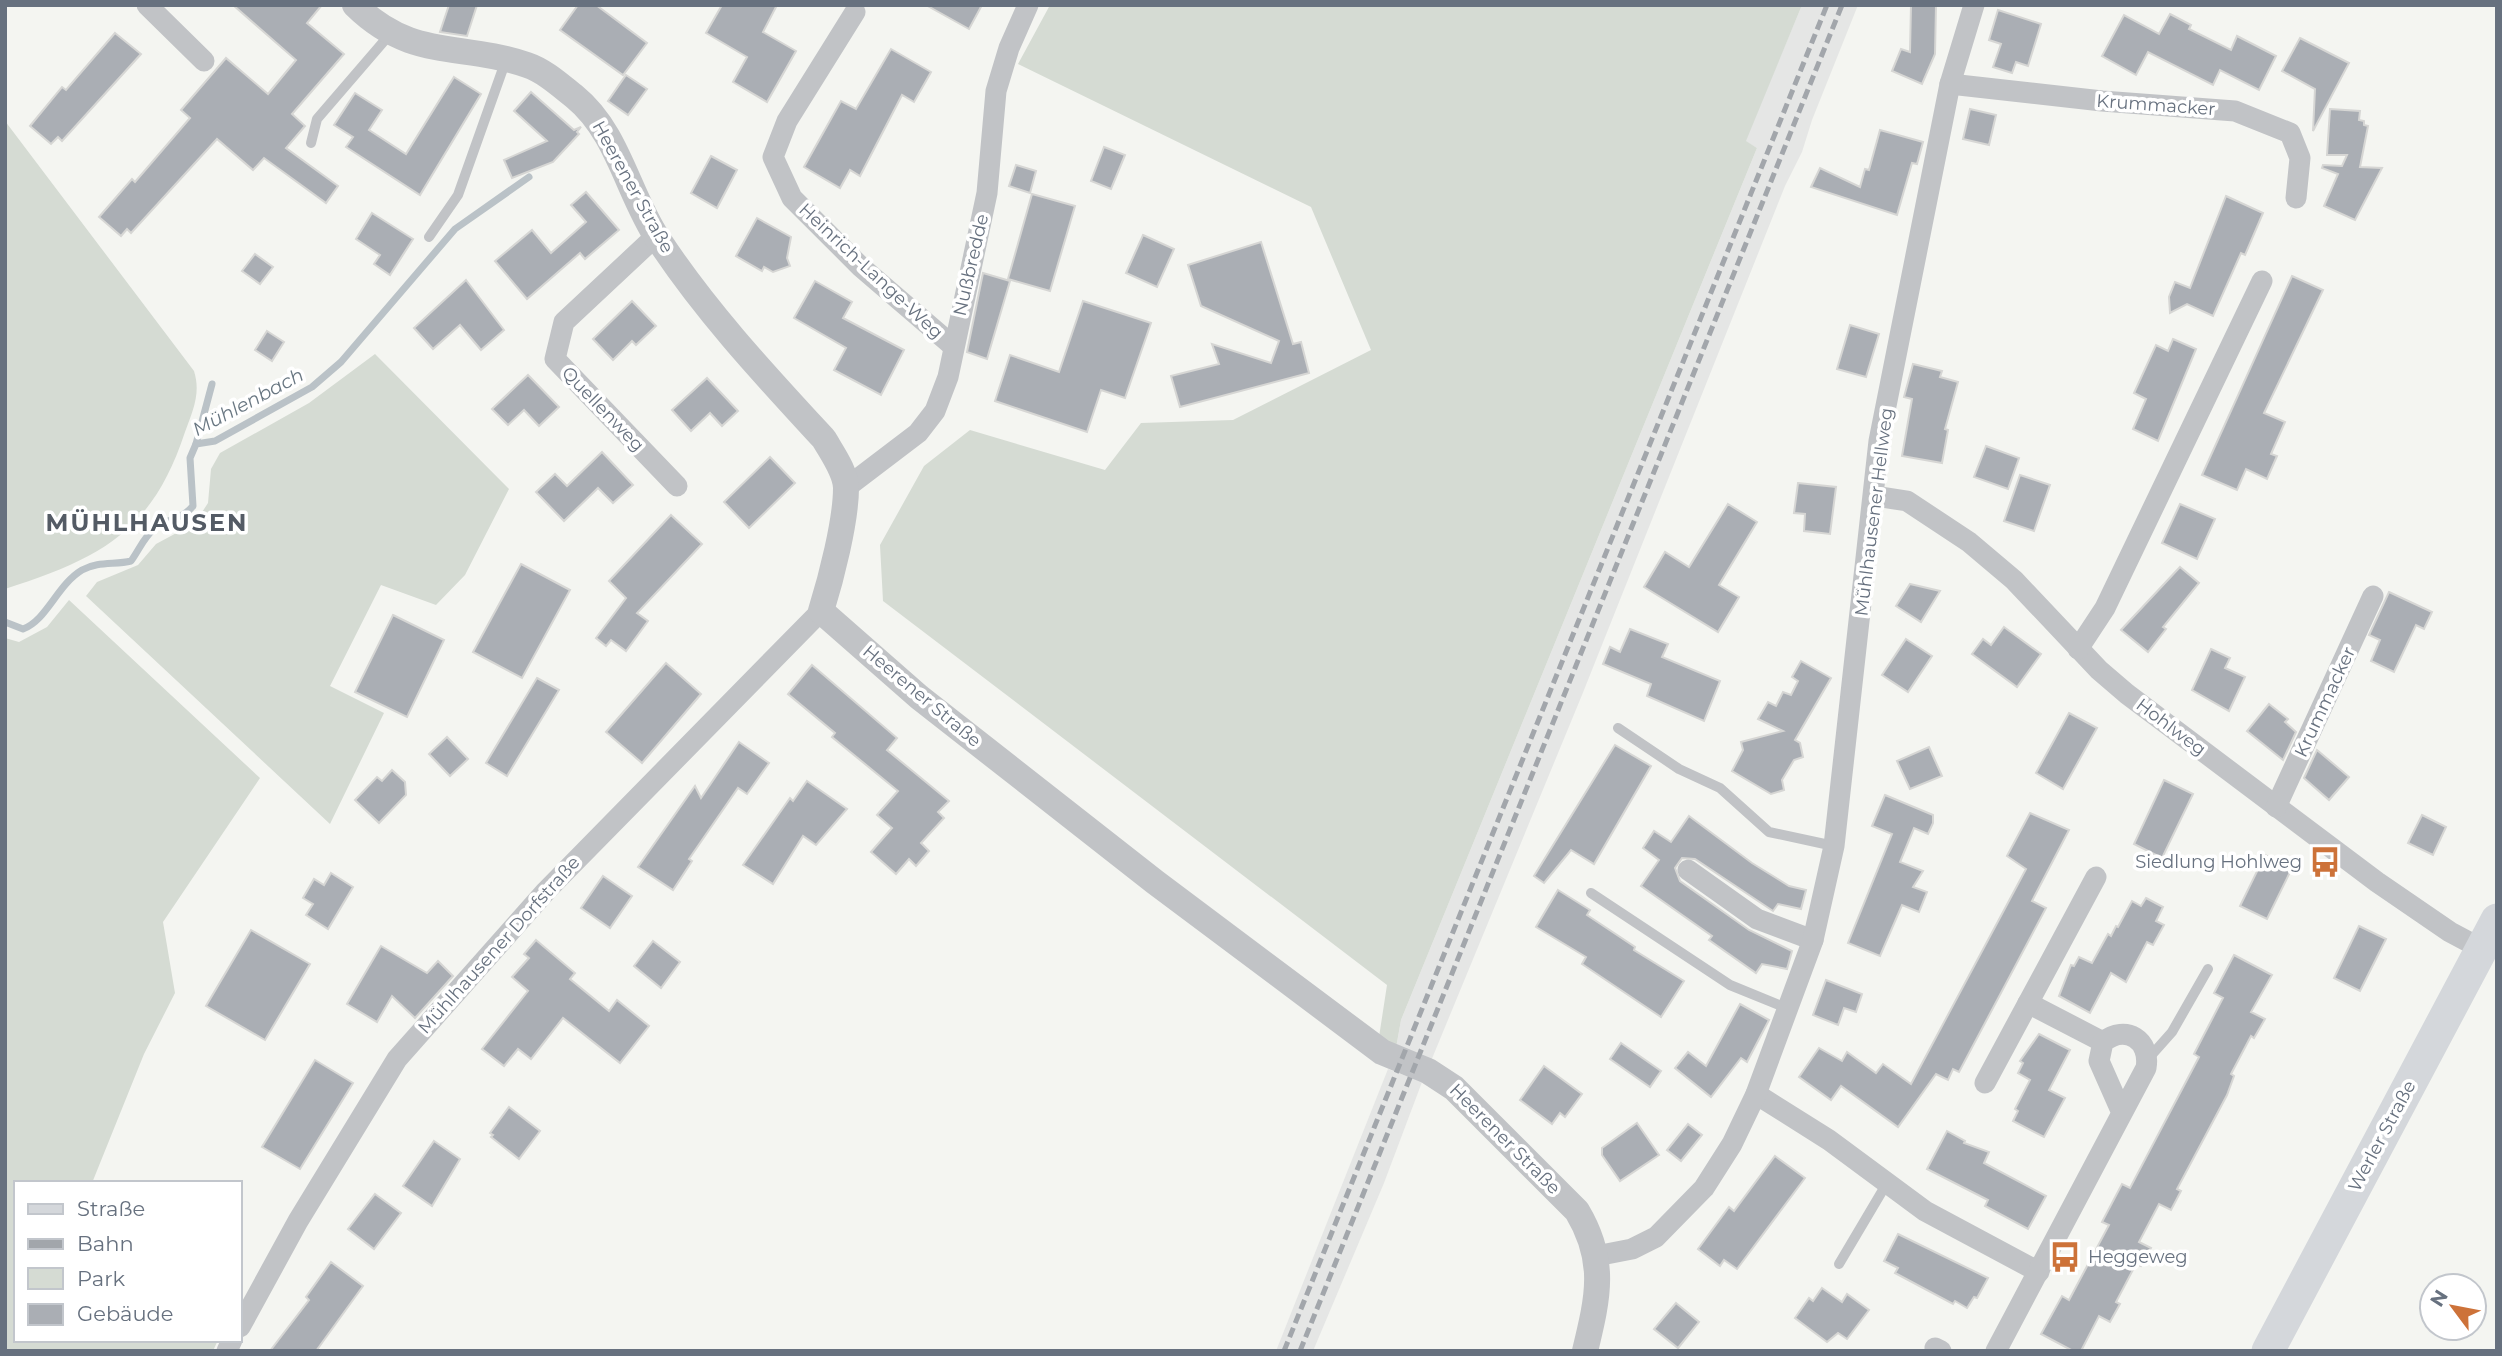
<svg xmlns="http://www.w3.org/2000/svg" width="2502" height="1356" font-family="Montserrat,sans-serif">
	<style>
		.built { fill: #e5e6e5 }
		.green { fill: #d5dbd3 }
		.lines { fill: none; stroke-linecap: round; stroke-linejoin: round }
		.stream { stroke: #bac2c7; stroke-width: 7 }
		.building { fill: #aaaeb4; stroke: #d6d6d4; stroke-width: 2 }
		.service { stroke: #c1c3c6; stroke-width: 10 }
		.minor { stroke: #c1c3c6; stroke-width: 21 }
		.tertiary { stroke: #c1c3c6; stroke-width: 26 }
		.primary { stroke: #d4d7db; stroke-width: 33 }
		.rail { stroke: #a2a6ab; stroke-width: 5; stroke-dasharray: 10 5; stroke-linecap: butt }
		.labels { text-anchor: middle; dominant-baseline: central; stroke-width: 7; stroke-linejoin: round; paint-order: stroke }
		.street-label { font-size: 18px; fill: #67717f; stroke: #fff }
		.poi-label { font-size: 18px; fill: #67717f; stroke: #fff; text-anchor: end }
		.water-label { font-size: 19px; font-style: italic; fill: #697782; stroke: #fff }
		.district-label { font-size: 24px; font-weight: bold; letter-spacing: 2px; fill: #545b65; stroke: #fff }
	</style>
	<rect width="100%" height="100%" fill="#f4f5f1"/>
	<!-- built -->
	<g class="built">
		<polygon points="1802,5 1858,5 1812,120 1802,152 1785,186 1582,695 1431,1061 1396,1048 1401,1020 1757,148 1745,141"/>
		<polygon points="1388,1069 1422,1082 1384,1183 1313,1351 1276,1351"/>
	</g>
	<!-- green -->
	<g class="green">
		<polygon points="1050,5 1802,5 1746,141 1757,148 1401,1020 1396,1048 1379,1037 1387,985 883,601 880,545 924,466 970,430 1105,470 1141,423 1233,420 1371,350 1311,207 1018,64"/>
		<path d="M5,121L194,371C201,393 193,410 185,432C152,532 101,558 5,589Z"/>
		<polygon points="375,354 509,489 465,575 436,605 381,585 330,686 384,713 330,824 86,596 97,582 138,565 156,544 195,523 208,503 211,469 220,453 309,403"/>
		<polygon points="69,600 260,778 163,922 175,993 144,1054 92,1183 16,1183 16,1340 218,1340 213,1351 5,1351 5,638 19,642 47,627"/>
	</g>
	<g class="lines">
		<!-- stream -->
		<g class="stream">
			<polyline points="196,444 212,384"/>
			<path d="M5,622L23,629C47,620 57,585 82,570C98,561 115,565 131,561C139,550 144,537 154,529C166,519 183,519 193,506L190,458L196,444L215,441L312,387L341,362L455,229L529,177"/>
		</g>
	</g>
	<!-- building -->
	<g class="building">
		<polygon points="233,5 322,5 307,23 344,54 292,114 305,126 286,148 338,186 326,203 264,158 253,170 217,139 131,233 127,229 121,236 99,217 132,179 135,182 190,118 181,110 226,58 268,94 296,60"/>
		<polygon points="449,5 477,5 467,36 440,32"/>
		<polygon points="578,5 596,5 647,43 623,75 560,30"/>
		<polygon points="722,5 777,5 763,32 796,51 767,102 733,82 747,57 706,33"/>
		<polygon points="926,5 982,5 969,29"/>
		<polygon points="1911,5 1936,5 1935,54 1922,84 1892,71 1901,49 1910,52"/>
		<polygon points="1998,10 2041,24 2028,66 2016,62 2012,73 1993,67 2001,44 1989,40"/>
		<polygon points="2170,14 2191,25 2189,29 2231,50 2237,36 2276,56 2259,90 2220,70 2213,85 2148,52 2136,75 2102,56 2124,15 2159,34"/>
		<polygon points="115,33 141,54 62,141 58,137 51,144 30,126 62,87 66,90"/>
		<polygon points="2300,38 2349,63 2313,131 2315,89 2282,71"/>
		<polygon points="891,49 931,72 914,102 902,95 860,176 850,170 840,188 804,167 841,101 856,109"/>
		<polygon points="626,75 647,89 628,115 608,101"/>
		<polygon points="454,77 481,94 420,195 346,147 353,137 334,125 355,93 382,110 369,130 406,154"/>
		<polygon points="531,92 574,130 581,127 577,132 579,134 553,162 512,178 504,160 547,141 514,111"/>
		<polygon points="1970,109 1996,115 1989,145 1963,139"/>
		<polygon points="2330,109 2360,111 2359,120 2364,121 2364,125 2368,126 2360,167 2382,168 2355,220 2324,206 2338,174 2322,168 2323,165 2342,166 2347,155 2327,155"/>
		<polygon points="1880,130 1923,142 1917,164 1912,163 1897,215 1811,187 1820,168 1860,187 1865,169 1869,170"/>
		<polygon points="1104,147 1125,155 1111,189 1091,181"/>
		<polygon points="711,156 737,170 717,208 691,193"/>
		<polygon points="1016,165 1036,171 1030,193 1009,186"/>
		<polygon points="586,192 619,230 585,259 580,253 527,299 495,261 532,230 551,253 586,222 571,205"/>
		<polygon points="1032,194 1075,206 1050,291 1008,279"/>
		<polygon points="2226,196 2263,213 2245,255 2241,253 2213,316 2187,304 2170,313 2169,297 2175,282 2190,288"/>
		<polygon points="372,213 413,239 390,275 374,264 380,255 356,239"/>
		<polygon points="757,218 791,237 787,258 790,266 773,272 764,267 762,271 736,256"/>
		<polygon points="1143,235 1174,249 1157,287 1126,273"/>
		<polygon points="1261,242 1293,344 1301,342 1309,373 1180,407 1171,376 1219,364 1212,344 1271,363 1279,341 1201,306 1188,265"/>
		<polygon points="255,254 273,267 260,284 242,271"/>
		<polygon points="983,273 1010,281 987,359 967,352"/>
		<polygon points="2292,276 2323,290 2264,413 2285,422 2271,454 2277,456 2267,479 2246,469 2237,490 2202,475"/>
		<polygon points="466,280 504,330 481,350 460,325 433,349 414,328"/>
		<polygon points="815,281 852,302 843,318 904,350 881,395 834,370 846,348 794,318"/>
		<polygon points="632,301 656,326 636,345 632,341 613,360 593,339"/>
		<polygon points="1083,301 1151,323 1125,398 1101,390 1087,432 995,401 1010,355 1059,372"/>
		<polygon points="1850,325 1879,334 1866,377 1837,369"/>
		<polygon points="267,331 284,342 272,361 255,350"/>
		<polygon points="2173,339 2196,349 2158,441 2133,429 2146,399 2134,393 2156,345 2168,351"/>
		<polygon points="1913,364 1942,371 1940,377 1958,382 1945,429 1948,430 1942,463 1902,456 1912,399 1904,397"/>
		<polygon points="528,375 559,407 539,426 524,410 508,425 492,409"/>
		<polygon points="707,378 738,411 722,426 710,413 691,431 672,410"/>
		<polygon points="1986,446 2019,458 2008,489 1974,477"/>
		<polygon points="602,452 633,485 613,503 598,488 564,521 536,492 555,474 567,486"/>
		<polygon points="770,457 795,483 749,528 724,502"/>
		<polygon points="2020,475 2050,485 2034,531 2004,521"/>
		<polygon points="1798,483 1836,487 1830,534 1804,531 1805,514 1794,513"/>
		<polygon points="1728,504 1757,522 1719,585 1739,597 1718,632 1644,587 1665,552 1689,567"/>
		<polygon points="2180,504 2215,519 2197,559 2162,543"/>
		<polygon points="671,515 702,544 637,613 648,621 626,651 611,640 606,646 596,638 626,598 609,581"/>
		<polygon points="521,564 570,590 522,678 473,652"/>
		<polygon points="2180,567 2199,583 2163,627 2166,629 2148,652 2121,630"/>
		<polygon points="1910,584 1940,591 1921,622 1896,606"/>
		<polygon points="2389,592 2432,612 2424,629 2416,625 2394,672 2371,661 2380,640 2369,635"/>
		<polygon points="393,615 444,640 407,717 355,692"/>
		<polygon points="2004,627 2041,654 2017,687 1972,654 1983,639 1991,645"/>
		<polygon points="1630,629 1668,644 1662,657 1720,681 1704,721 1647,696 1651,684 1603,664 1610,647 1620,652"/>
		<polygon points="1906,639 1932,656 1908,692 1882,675"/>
		<polygon points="2211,649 2230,658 2225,668 2245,677 2229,711 2192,690"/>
		<polygon points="1801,661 1831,678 1795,740 1800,743 1803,757 1794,760 1782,780 1784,790 1771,794 1732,771 1743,750 1741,742 1783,731 1758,719 1768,702 1776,706 1783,692 1791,695 1798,681 1792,677"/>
		<polygon points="666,663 701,694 642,763 606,732"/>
		<polygon points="812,665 897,738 887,750 949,801 938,812 944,818 921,843 929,851 916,866 909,859 896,874 871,852 892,828 877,815 898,791 832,737 835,733 788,694"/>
		<polygon points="537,678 559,690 507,776 486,763"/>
		<polygon points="2269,704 2288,719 2285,722 2296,732 2283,760 2247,731"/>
		<polygon points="2069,713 2097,728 2063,789 2036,773"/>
		<polygon points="447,737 468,759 450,776 429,754"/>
		<polygon points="739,742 769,763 747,794 738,788 689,859 692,861 673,890 638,867 695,786 701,798"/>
		<polygon points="1615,745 1651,766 1594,864 1571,850 1544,883 1534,876"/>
		<polygon points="1929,747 1942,776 1910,789 1897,761"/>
		<polygon points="2317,750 2349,777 2329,800 2304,778"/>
		<polygon points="392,770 405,782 406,795 379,823 355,800 377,777 382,781"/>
		<polygon points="2164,780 2193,794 2162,858 2134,844"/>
		<polygon points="807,781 847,809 816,845 803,836 773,884 743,865 790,798 793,801"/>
		<polygon points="1885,795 1933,815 1933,823 1928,834 1914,828 1900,862 1923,871 1913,887 1927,892 1919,912 1902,905 1880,956 1848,943 1892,834 1872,826"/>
		<polygon points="2030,813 2069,830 2032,901 2046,908 1959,1072 1953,1069 1948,1080 1936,1074 1898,1127 1841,1086 1831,1100 1799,1077 1819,1048 1842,1061 1847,1052 1876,1073 1883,1064 1911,1084 2026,869 2007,856"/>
		<polygon points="2422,815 2446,827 2433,855 2408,843"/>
		<polygon points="1689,816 1752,863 1789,886 1806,890 1801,909 1778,904 1773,911 1695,859 1682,858 1675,868 1680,881 1749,930 1792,951 1787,969 1762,964 1756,973 1709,940 1712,936 1641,886 1659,860 1643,848 1654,831 1671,842"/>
		<polygon points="2265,855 2292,868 2267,919 2240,906"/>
		<polygon points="331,873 353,887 328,929 306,915 313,904 303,898 314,879 324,885"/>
		<polygon points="603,876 632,896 610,928 581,908"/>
		<polygon points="1558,890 1590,910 1587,915 1635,947 1634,950 1684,981 1661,1017 1582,964 1586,957 1536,927"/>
		<polygon points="2146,898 2163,907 2156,921 2164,925 2153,945 2147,942 2126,982 2111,973 2090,1013 2059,996 2071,965 2074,966 2079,957 2092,963 2108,934 2111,936 2116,926 2118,927 2132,901 2141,906"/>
		<polygon points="2359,926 2386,939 2360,991 2334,978"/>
		<polygon points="251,930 310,964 265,1040 206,1006"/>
		<polygon points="536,940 575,973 570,979 609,1011 617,1000 649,1026 620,1063 563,1018 531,1059 518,1049 504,1066 482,1049 528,991 512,977 529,958 524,954"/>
		<polygon points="653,941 680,962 661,988 634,966"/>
		<polygon points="381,946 427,973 438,961 453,976 415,1018 392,996 377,1022 347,1004"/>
		<polygon points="2234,955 2272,975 2251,1012 2265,1019 2254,1038 2251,1036 2231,1074 2234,1076 2227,1095 2177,1189 2181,1191 2171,1210 2159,1204 2139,1242 2151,1248 2141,1266 2136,1264 2116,1302 2120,1304 2110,1322 2099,1316 2081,1351 2073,1351 2041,1334 2062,1296 2069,1300 2109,1225 2102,1222 2122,1184 2130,1188 2199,1057 2194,1054 2223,998 2214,993"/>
		<polygon points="1826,980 1862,994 1856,1012 1844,1008 1838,1025 1813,1015"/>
		<polygon points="1740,1004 1769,1020 1747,1062 1741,1058 1711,1097 1675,1068 1688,1052 1706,1066"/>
		<polygon points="2039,1034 2070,1050 2049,1090 2065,1098 2044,1137 2013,1121 2018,1111 2015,1109 2030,1080 2018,1073 2023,1063 2020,1061"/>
		<polygon points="1621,1043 1661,1071 1650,1087 1610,1059"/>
		<polygon points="315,1060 353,1083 300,1169 262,1147"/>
		<polygon points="1544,1066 1582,1094 1565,1117 1560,1113 1552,1124 1520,1100"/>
		<polygon points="509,1107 540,1131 519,1159 491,1137 493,1135 490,1133"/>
		<polygon points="1637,1123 1659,1155 1620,1181 1602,1155 1602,1148"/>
		<polygon points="1688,1124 1702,1135 1681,1161 1667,1150"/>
		<polygon points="1947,1131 1965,1141 1964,1143 1989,1152 1984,1163 2046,1196 2028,1229 1985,1206 1988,1200 1927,1169"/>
		<polygon points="434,1141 460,1159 432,1206 403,1186"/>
		<polygon points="1775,1156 1805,1178 1737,1269 1724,1260 1720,1266 1698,1249 1729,1207 1734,1211"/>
		<polygon points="375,1194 401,1213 374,1249 348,1229"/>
		<polygon points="1898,1234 1988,1278 1977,1298 1974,1297 1967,1308 1955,1301 1953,1304 1895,1273 1898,1268 1884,1261"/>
		<polygon points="331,1262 363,1286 316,1351 270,1351 309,1300 306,1297"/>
		<polygon points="1822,1288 1842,1302 1847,1294 1869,1310 1847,1339 1838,1333 1827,1342 1795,1318 1809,1298 1813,1301"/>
		<polygon points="1676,1303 1699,1322 1678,1348 1654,1329"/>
	</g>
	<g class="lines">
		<!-- service -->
		<g class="service">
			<polyline points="311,143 317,119 391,33"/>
			<polyline points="429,237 458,195 506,60"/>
			<polyline points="1618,728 1679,769 1720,788 1769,832 1834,846"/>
			<polyline points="1591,893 1730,985 1789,1009"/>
			<polyline points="2148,1059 2172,1032 2208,969"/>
			<polyline points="1839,1264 1887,1183"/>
		</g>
		<!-- minor -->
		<g class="minor">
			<polyline points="147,5 204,61"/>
			<polyline points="855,12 787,121 773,157 792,198 861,267 953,346"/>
			<polyline points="1950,84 2102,101 2235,111 2290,133 2300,158 2296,198"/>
			<polyline points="656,236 564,322 555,359 677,486"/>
			<polyline points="847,487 918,433 935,411 948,377 987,193 996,91 1009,48 1028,5"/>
			<polyline points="1875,496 1907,501 1969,542 2014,580 2099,670 2127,694 2377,882 2450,932 2482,949"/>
			<polyline points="2078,649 2105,608 2262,281"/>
			<polyline points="2276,807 2373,596"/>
			<polyline points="1688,870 1757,919 1813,940"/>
			<polyline points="2028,1003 2103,1042"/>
			<polyline points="1985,1083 2096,877"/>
			<polyline points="1756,1094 1829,1140 1925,1211 2039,1272"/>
			<polyline points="1596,1256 1632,1249 1656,1237 1704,1188 1732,1144 1756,1094 1813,940 1834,846 1879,441 1950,84 1974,5"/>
			<polyline points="240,1327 298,1221 397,1059 546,891 821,611"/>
			<polyline points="1935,1348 1941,1351"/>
			<polyline points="227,1351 232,1340"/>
			<path d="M1996,1351L2146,1068C2151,1040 2126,1024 2103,1042L2099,1061L2122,1113"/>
		</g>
		<!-- tertiary -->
		<path class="tertiary" d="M355,5C412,61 460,42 527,65C545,71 561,86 575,97C618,132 628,194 658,239C706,312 765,375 824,439C832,453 846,472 846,488C846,521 831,579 821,611L919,697L1155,882L1382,1052L1428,1071L1454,1088L1577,1211C1607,1261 1598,1297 1585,1351"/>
		<!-- primary -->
		<polyline class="primary" points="2268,1351 2497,920"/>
		<!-- rail -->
		<g class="rail">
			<polyline points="1284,1351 1827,5"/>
			<polyline points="1300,1351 1842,5"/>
		</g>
	</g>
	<!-- icons -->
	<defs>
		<symbol id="bus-bare" viewBox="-9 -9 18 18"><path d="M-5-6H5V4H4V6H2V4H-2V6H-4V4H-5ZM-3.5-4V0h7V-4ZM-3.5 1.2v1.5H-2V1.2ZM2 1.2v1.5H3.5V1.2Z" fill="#cd7239" stroke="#fff" stroke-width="2.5" paint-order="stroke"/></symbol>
	</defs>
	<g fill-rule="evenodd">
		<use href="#bus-bare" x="2303" y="840" width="44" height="44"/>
		<use href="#bus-bare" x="2043" y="1235" width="44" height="44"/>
	</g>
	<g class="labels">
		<!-- street labels -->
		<g class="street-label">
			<text transform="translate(2156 105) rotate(4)">Krummacker</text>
			<text transform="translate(633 187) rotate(61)">Heerener Straße</text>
			<text transform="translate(971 265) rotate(-77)">Nußbredde</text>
			<text transform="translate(871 271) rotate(43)">Heinrich-Lange-Weg</text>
			<text transform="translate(603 409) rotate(46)">Quellenweg</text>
			<text transform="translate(1874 512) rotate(-83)">Mühlhausener Hellweg</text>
			<text transform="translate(922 696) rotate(40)">Heerener Straße</text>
			<text transform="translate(2325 702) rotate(-65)">Krummacker</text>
			<text transform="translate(2171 727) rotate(37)">Hohlweg</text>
			<text transform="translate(499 945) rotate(-48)">Mühlhausener Dorfstraße</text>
			<text transform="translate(2382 1136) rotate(-62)">Werler Straße</text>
			<text transform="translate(1505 1139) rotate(45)">Heerener Straße</text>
		</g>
		<!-- poi labels -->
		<g class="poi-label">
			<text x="2302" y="862">Siedlung Hohlweg</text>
			<text x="2088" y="1257" text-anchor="start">Heggeweg</text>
		</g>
		<!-- water labels -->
		<g class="water-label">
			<text transform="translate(248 402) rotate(-28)">Mühlenbach</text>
		</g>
		<!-- district labels -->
		<g class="district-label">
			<text x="147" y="522">MÜHLHAUSEN</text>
		</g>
	</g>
	<!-- border -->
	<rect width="2502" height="1356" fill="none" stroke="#67717f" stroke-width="14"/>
	<!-- legend -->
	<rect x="14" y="1181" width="228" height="161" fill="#ffffff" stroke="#c2c6cc" stroke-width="2"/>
	<rect x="28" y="1204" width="35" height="10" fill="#d4d7db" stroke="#c2c6cc" stroke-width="2"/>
	<text x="77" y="1216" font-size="21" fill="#67717f">Straße</text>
	<rect x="28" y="1239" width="35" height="10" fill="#a2a6ab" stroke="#c2c6cc" stroke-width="2"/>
	<text x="77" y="1251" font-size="21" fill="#67717f">Bahn</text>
	<rect x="28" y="1268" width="35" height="21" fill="#d5dbd3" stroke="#c2c6cc" stroke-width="2"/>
	<text x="77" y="1286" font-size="21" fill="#67717f">Park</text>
	<rect x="28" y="1304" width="35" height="21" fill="#aaaeb4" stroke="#c2c6cc" stroke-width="2"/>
	<text x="77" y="1321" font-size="21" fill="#67717f">Gebäude</text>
	<!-- north arrow -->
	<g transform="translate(2453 1307) rotate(302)"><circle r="33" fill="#ffffff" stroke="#c2c6cc" stroke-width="2"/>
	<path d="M0-5L12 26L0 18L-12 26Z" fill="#cd7239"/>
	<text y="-10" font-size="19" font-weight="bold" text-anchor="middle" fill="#67717f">N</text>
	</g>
</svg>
